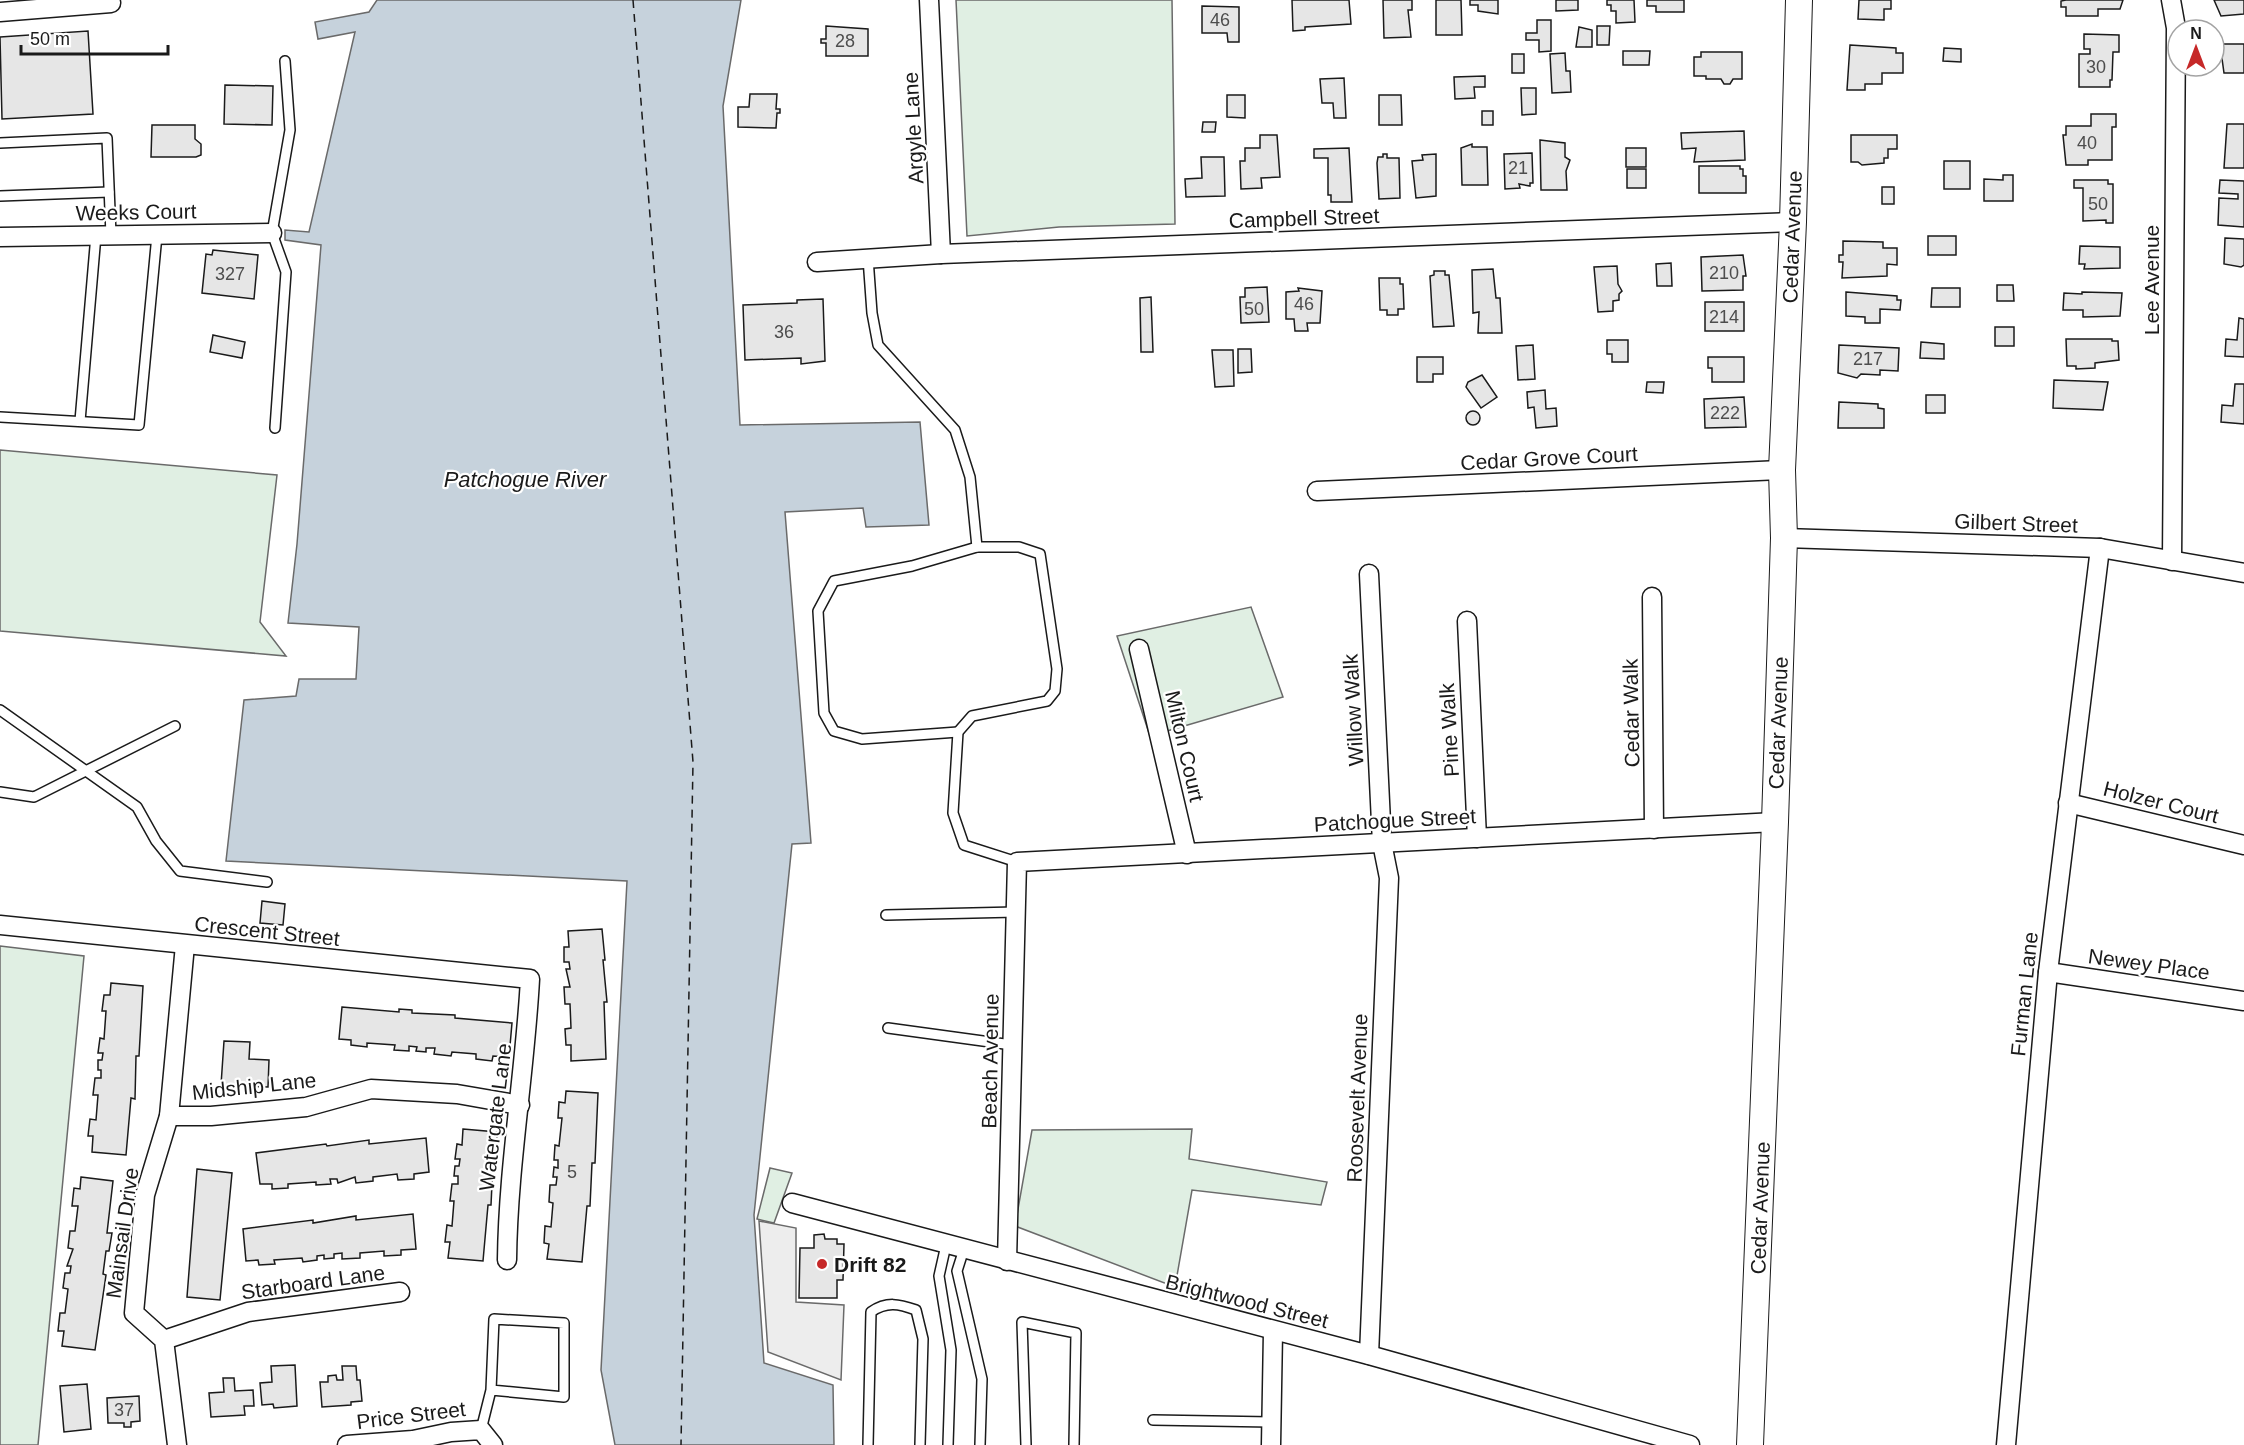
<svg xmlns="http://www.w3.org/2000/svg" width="2244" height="1445" font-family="Helvetica,sans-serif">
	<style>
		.green { fill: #e0efe3; stroke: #6a6a6a; stroke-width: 1.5 }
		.parking { fill: #ededed; stroke: #6a6a6a; stroke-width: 1.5 }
		.water { fill: #c6d2dc; stroke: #6a6a6a; stroke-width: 1.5 }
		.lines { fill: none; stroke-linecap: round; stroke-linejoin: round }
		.ferry { stroke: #1a1a1a; stroke-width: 1.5; stroke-dasharray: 8 6; stroke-linecap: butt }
		.building { fill: #e6e6e6; stroke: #1a1a1a; stroke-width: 1.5 }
		.lane-casing { stroke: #1a1a1a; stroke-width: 12 }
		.street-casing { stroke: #1a1a1a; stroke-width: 21 }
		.secondary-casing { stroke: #1a1a1a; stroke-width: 28 }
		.lane { stroke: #fff; stroke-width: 9 }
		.street { stroke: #fff; stroke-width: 18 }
		.secondary { stroke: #fff; stroke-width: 26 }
		.poi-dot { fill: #c62828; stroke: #fff; stroke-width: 2 }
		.labels { text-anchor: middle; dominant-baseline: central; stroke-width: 4.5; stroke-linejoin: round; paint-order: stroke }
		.number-label { font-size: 18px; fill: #4d4d4d }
		.street-label { font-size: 21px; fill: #1a1a1a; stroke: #fff }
		.poi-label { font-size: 21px; font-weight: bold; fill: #1a1a1a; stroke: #fff; text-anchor: start }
		.water-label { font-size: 22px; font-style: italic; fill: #1a1a1a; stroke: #fff }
	</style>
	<rect width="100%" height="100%" fill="#fff"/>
	<!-- green -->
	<g class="green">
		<polygon points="956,0 1172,0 1175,224 1059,227 967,236"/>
		<polygon points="0,450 277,475 260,622 286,656 0,631"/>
		<polygon points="1251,607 1283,697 1150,736 1117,636"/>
		<polygon points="0,946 84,956 38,1445 0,1445"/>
		<polygon points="1192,1129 1189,1159 1327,1182 1321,1205 1192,1190 1175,1287 1015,1226 1032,1130"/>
		<polygon points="770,1168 792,1173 774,1223 757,1219"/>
	</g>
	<!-- parking -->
	<polygon class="parking" points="759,1221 796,1228 796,1302 844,1305 841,1380 768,1352"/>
	<!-- water -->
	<polygon class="water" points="377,0 741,0 723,106 740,425 920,422 929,525 866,527 863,508 785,512 811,843 792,844 754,1215 764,1363 833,1385 834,1445 615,1445 601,1370 627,881 226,861 244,700 296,696 299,679 356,679 359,627 288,623 297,544 321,245 285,240 285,230 309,232 355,32 318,39 315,22 369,12"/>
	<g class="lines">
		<!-- ferry -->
		<polyline class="ferry" points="633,0 693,762 681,1445"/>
	</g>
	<!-- building -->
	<g class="building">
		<polygon points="1292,0 1349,0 1351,24 1305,27 1305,30 1293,31"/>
		<polygon points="1383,0 1412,0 1412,10 1408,10 1411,37 1384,38"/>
		<polygon points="1436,0 1461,0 1462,35 1436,35"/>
		<polygon points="1470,0 1498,0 1498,14 1478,11 1478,5 1470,5"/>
		<polygon points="1556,0 1578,0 1578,10 1556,11"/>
		<polygon points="1607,0 1634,0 1635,22 1616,23 1616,11 1611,11 1611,5 1607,5"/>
		<polygon points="1647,0 1684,0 1684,12 1656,12 1656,6 1647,6"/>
		<polygon points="1859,0 1891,0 1891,9 1884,9 1884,20 1858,19"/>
		<polygon points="2123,0 2120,9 2098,9 2098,16 2066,16 2066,7 2061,7 2061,1 2066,0"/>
		<polygon points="2214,0 2244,0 2244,14 2221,16"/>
		<polygon points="1202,6 1239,7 1239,42 1228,42 1227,33 1202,33"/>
		<polygon points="1537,20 1551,20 1551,51 1539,52 1539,40 1526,40 1526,33 1537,33"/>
		<polygon points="826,26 868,29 868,56 826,56 826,43 821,43 821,39 826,39"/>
		<polygon points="1597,26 1610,26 1609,45 1597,45"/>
		<polygon points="1579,27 1592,30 1592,47 1576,47"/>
		<polygon points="88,31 93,114 2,119 0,37"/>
		<polygon points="2084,34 2119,35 2119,52 2113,52 2112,80 2110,80 2110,87 2079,87 2079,54 2090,54 2090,49 2084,49"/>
		<polygon points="2220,44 2244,44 2244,73 2224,73"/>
		<polygon points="1850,45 1896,48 1896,53 1903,53 1903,73 1882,73 1882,84 1865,84 1865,90 1847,90"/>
		<polygon points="1944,48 1961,49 1961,62 1943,61"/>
		<polygon points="1623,51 1650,51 1649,65 1623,65"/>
		<polygon points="1701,52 1742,52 1742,79 1733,79 1730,84 1724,84 1721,79 1706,79 1706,76 1694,76 1694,57 1701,57"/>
		<polygon points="1565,53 1566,71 1570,71 1571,92 1552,93 1550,54"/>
		<rect x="1512" y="54" width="12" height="19"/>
		<polygon points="1485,76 1485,87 1474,87 1475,98 1455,99 1454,77"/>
		<polygon points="1344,78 1346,118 1334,118 1333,103 1322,103 1320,79"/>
		<polygon points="225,85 273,86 272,125 224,124"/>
		<polygon points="1521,88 1536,88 1536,114 1522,115"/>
		<polygon points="750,94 777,94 776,109 780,109 780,113 777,113 776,128 738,127 738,107 749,107"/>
		<polygon points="1227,95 1245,95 1245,118 1227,117"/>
		<polygon points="1379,95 1401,95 1402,125 1379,125"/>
		<rect x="1482" y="111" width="11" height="14"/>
		<polygon points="2091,114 2116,114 2116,127 2112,127 2112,160 2088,160 2088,165 2066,165 2063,135 2066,135 2066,126 2091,126"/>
		<polygon points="1203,122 1216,122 1215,132 1202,132"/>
		<polygon points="2227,124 2244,124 2244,168 2224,168"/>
		<polygon points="152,125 195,125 195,139 201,144 201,155 196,157 151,157"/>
		<polygon points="1744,131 1745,160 1694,162 1696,148 1682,149 1681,133"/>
		<polygon points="1260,135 1277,135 1280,177 1261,178 1262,188 1241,189 1240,161 1245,161 1245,148 1260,148"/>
		<polygon points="1851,135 1897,135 1897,149 1888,149 1888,158 1884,158 1884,163 1862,165 1858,162 1851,162"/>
		<polygon points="1540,140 1565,143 1565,157 1570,160 1566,171 1567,190 1541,190"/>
		<polygon points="1472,144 1472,147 1487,147 1488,185 1462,185 1461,148"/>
		<polygon points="1349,148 1352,202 1331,202 1331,195 1328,195 1328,158 1314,158 1314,149"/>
		<rect x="1626" y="148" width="20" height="19"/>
		<polygon points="1532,153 1533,183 1530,183 1530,186 1519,184 1520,188 1505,189 1504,154"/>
		<polygon points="1383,154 1387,154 1387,158 1399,158 1400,198 1379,199 1377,163 1378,157 1383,157"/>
		<polygon points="1436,154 1436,196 1416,198 1412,161 1423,160 1422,155"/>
		<polygon points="1201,157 1224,157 1225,196 1186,197 1185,179 1202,178"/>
		<rect x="1944" y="161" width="26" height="28"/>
		<polygon points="1699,166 1740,166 1740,169 1743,169 1743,176 1746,176 1746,193 1699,193"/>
		<rect x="1627" y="169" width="19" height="19"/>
		<polygon points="2003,175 2013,175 2013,201 1984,201 1984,179 2003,180"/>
		<polygon points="2074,180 2108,180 2108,184 2113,184 2113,223 2106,223 2106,220 2083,221 2083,188 2074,188"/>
		<polygon points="2220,180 2244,181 2244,227 2218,225 2219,198 2238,199 2238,194 2219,193"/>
		<rect x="1882" y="187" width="12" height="17"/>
		<rect x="1928" y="236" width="28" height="19"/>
		<polygon points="2225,238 2244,239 2244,265 2241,267 2224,264"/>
		<polygon points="1843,241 1883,242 1883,248 1897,248 1897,265 1887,264 1887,276 1842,278 1843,262 1839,262 1839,255 1843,255"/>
		<polygon points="2080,246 2120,247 2120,268 2084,269 2085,264 2079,264"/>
		<polygon points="213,250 258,255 254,299 202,293 206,254 212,255"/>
		<polygon points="1743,255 1746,276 1743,276 1743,290 1702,291 1701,257"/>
		<polygon points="1671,263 1672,286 1657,286 1656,264"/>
		<polygon points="1617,266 1618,284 1622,291 1619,294 1619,300 1613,301 1613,311 1598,312 1594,267"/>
		<polygon points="1493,269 1496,298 1500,298 1502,333 1478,333 1479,312 1473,313 1472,270"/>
		<polygon points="1434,271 1445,271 1445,275 1449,275 1454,326 1433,327 1430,276 1434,275"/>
		<polygon points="1379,278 1400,278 1400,284 1403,284 1404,309 1398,309 1398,315 1387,315 1387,310 1380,310"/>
		<polygon points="1997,285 2013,285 2014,301 1997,301"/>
		<polygon points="1267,287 1269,322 1241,323 1240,297 1245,297 1245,288"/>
		<polygon points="1298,288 1322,291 1320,323 1307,323 1308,331 1295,331 1294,319 1286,319 1286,292 1299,291"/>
		<polygon points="1932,288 1960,288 1960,307 1931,307"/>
		<polygon points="1846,292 1897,296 1897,300 1901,300 1900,310 1880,309 1880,323 1865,323 1865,317 1846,316"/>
		<polygon points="2082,292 2122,293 2120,316 2083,317 2083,310 2063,310 2064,293 2082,294"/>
		<polygon points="1151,297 1153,352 1141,352 1140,298"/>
		<polygon points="823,299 825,361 801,364 801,358 745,360 743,305 797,303 797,300"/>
		<rect x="1705" y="302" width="39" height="29"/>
		<polygon points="2239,318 2244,319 2244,357 2225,356 2226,339 2237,340"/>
		<rect x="1995" y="327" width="19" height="19"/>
		<polygon points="213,335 245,342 242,358 210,352"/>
		<polygon points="2066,339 2112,339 2112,341 2118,341 2119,360 2095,363 2095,368 2076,369 2076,366 2067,366"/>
		<polygon points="1607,340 1628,340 1628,362 1612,362 1612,354 1607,354"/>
		<polygon points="1921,342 1944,344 1944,359 1920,358"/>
		<polygon points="1533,345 1535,379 1518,380 1516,346"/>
		<polygon points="1839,345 1899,348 1898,371 1880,370 1880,375 1861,374 1857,378 1838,373"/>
		<polygon points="1238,349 1251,349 1252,372 1238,373"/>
		<polygon points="1212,350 1233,350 1234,386 1215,387"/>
		<polygon points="1417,357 1443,357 1443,374 1433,374 1433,382 1417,382"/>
		<polygon points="1708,357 1744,357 1744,382 1712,382 1712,368 1708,368"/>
		<polygon points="1482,375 1497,397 1481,408 1466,387 1468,382"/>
		<polygon points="2054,380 2108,382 2103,410 2053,408"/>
		<polygon points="1647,382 1664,382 1663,393 1646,392"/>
		<polygon points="2235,384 2244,384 2244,424 2221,422 2222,405 2233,406"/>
		<polygon points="1545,390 1546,409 1556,408 1557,426 1536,428 1534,407 1528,408 1527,392"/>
		<rect x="1926" y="395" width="19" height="18"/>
		<polygon points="1744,397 1746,427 1705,428 1704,399"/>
		<polygon points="1839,402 1878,404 1878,408 1884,409 1884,428 1838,428"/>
		<circle cx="1473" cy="418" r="7"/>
		<polygon points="262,901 285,904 283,925 260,923"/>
		<polygon points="602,929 605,960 603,960 607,1002 604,1002 606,1059 571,1061 571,1045 566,1045 565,1029 571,1028 570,1004 565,1004 564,987 570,987 566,969 570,969 569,962 564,962 564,947 569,947 568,931"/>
		<polygon points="111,983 143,986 139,1056 136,1056 135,1099 131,1098 126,1155 92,1152 93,1136 88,1136 90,1119 96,1120 98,1095 93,1095 95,1078 101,1078 101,1070 98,1070 98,1060 102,1060 103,1053 98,1053 100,1038 104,1039 106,1011 102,1011 104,995 110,995"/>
		<polygon points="342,1007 399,1012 399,1009 412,1010 412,1013 455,1015 455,1018 512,1023 509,1057 493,1056 492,1061 476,1059 476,1054 452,1052 451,1056 434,1054 435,1048 426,1048 426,1052 416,1051 417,1047 409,1046 409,1051 394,1050 395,1045 367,1043 367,1047 351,1045 351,1040 339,1039"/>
		<polygon points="224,1041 250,1042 249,1059 269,1060 268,1087 221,1085"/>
		<polygon points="566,1091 598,1093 595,1163 592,1163 590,1206 587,1206 582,1262 547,1259 549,1244 544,1243 545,1226 551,1227 553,1203 549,1202 550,1185 556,1185 557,1177 553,1177 554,1167 558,1168 558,1160 554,1160 555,1145 559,1146 562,1118 558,1118 559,1102 565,1103"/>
		<polygon points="463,1129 497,1132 496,1162 493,1162 491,1205 488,1205 483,1261 448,1258 450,1242 445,1242 447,1225 452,1226 454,1201 450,1201 452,1184 458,1184 458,1176 454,1176 455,1166 459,1166 460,1159 455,1159 457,1144 462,1145"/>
		<polygon points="426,1138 429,1172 414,1174 414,1179 398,1180 397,1174 373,1177 373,1181 356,1183 355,1177 338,1183 337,1179 330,1179 331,1184 316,1185 316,1182 288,1184 288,1188 272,1189 272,1184 260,1184 256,1153 326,1144 327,1146 369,1140 369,1144"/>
		<polygon points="197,1169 232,1173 220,1300 187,1297"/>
		<polygon points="81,1177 113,1181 107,1233 112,1233 109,1251 106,1251 103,1274 106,1275 95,1350 62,1346 64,1331 58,1331 60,1313 65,1313 68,1289 63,1288 65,1273 70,1273 71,1266 67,1266 73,1249 68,1248 70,1231 75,1231 78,1206 72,1206 74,1188 80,1189"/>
		<polygon points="413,1214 416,1249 401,1250 401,1255 384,1256 384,1251 360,1253 360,1258 342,1259 342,1253 334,1254 334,1258 324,1259 324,1255 317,1256 317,1260 303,1262 302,1258 274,1260 275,1264 259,1265 258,1260 246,1261 243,1229 313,1220 313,1223 356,1216 356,1220"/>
		<polygon points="824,1234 825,1239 837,1239 837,1244 844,1244 843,1280 837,1280 837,1298 799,1298 800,1248 814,1248 814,1235"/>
		<polygon points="295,1365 297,1406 274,1408 273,1404 262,1405 260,1383 272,1382 271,1366"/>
		<polygon points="342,1366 356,1366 357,1380 360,1380 362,1401 351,1402 351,1405 322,1407 320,1382 328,1382 328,1376 336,1375 337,1380 343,1380"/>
		<polygon points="223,1378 234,1378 235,1391 253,1390 254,1406 244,1406 245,1415 211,1417 209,1393 224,1392"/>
		<polygon points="87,1384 91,1429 64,1432 60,1386"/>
		<polygon points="139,1396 140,1421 131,1422 131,1427 124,1427 124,1423 108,1423 107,1398"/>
	</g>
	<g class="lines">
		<defs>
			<g id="lane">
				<polyline points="0,143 107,138 111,235"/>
				<polyline points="0,196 109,192"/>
				<polyline points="868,258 872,313 878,345 955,430 970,477 977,547 1019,547 1040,554 1057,669 1055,691 1047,701 972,716 958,732 953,813 964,845 1017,862"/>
				<polyline points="0,417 139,425 157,235"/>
				<polyline points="80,421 96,235"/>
				<polyline points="275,428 286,272 272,233 290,130 285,61"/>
				<polyline points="0,710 137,807 156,841 180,871 267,882"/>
				<polyline points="958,732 862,739 834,731 824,713 818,611 834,581 912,566 977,547"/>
				<polyline points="0,792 34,797 175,726"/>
				<polyline points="886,915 1016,912"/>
				<polyline points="888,1028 1012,1045"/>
				<polyline points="946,1245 939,1276 951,1350 948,1445"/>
				<polyline points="964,1249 957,1271 982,1379 980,1445"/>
				<polyline points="1153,1420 1271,1422"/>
				<polyline points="481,1430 491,1390 494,1319 564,1323 564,1397 491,1390"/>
				<path d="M868,1445L871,1312C887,1301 899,1304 916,1310L923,1339L920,1445"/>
				<polyline points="1026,1445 1022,1322 1076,1333 1074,1445"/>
			</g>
			<g id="street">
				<polyline points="929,0 941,254"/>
				<polyline points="2171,0 2176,28 2172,561"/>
				<polyline points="0,12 111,3"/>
				<polyline points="0,237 272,233"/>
				<polyline points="817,262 941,254 1793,222"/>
				<polyline points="1317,491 1782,470"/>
				<polyline points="1784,538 2100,548 2244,573"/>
				<polyline points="1652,597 1654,829"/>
				<polyline points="1467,621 1477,838"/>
				<polyline points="1139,649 1187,854"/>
				<polyline points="2068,803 2244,845"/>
				<path d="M0,925L530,979C525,1073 508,1166 507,1260"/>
				<polyline points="2048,972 2244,1001"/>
				<polyline points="169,1116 211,1116 306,1107 371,1089 457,1094 520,1105"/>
				<polyline points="792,1203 1369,1355 1690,1445"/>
				<polyline points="1007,1261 1017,862 1775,822"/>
				<polyline points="164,1340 248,1312 400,1292"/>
				<polyline points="1369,1355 1389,878 1382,843 1369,574"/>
				<polyline points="177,1445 164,1340 134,1313 145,1195 169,1116 185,945"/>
				<polyline points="347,1445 413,1440 451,1432 481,1430 493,1445"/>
				<polyline points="1271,1445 1273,1332"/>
				<polyline points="2006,1445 2048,972 2100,548"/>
			</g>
			<polyline id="secondary" points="1750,1445 1775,822 1784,538 1782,470 1793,222 1799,0"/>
		</defs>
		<!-- lane casing -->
		<use href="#lane" class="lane-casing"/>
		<!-- street casing -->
		<use href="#street" class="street-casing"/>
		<!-- secondary casing -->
		<use href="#secondary" class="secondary-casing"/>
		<!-- lane -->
		<use href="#lane" class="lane"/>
		<!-- street -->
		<use href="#street" class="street"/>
		<!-- secondary -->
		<use href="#secondary" class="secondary"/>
	</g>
	<!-- markers -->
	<circle class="poi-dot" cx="822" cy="1264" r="6"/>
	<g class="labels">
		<!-- number labels -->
		<g class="number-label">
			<text x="1220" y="20">46</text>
			<text x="845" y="41">28</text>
			<text x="2096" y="67">30</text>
			<text x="2087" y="143">40</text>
			<text x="1518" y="168">21</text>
			<text x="2098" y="204">50</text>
			<text x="1724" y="273">210</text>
			<text x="230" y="274">327</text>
			<text x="1304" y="304">46</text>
			<text x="1254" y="309">50</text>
			<text x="1724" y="317">214</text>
			<text x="784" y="332">36</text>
			<text x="1868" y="359">217</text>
			<text x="1725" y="413">222</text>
			<text x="572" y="1172">5</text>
			<text x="124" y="1410">37</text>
		</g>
		<!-- street labels -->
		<g class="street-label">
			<text transform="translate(913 128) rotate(-93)">Argyle Lane</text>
			<text transform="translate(136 212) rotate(-1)">Weeks Court</text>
			<text transform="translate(1304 218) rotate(-2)">Campbell Street</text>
			<text transform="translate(1792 237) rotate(-88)">Cedar Avenue</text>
			<text transform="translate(2151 280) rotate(-90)">Lee Avenue</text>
			<text transform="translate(1549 458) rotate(-3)">Cedar Grove Court</text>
			<text transform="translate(2016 523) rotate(2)">Gilbert Street</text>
			<text transform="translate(1353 710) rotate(-93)">Willow Walk</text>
			<text transform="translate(1631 713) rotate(-91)">Cedar Walk</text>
			<text transform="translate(1778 723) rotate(-88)">Cedar Avenue</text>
			<text transform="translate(1449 730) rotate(-93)">Pine Walk</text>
			<text transform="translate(1185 746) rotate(77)">Milton Court</text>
			<text transform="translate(2161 802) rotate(14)">Holzer Court</text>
			<text transform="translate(1395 820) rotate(-3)">Patchogue Street</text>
			<text transform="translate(267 931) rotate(6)">Crescent Street</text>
			<text transform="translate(2149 964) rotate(8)">Newey Place</text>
			<text transform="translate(2024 994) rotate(-84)">Furman Lane</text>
			<text transform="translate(990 1061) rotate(-89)">Beach Avenue</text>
			<text transform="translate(254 1086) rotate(-6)">Midship Lane</text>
			<text transform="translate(1357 1098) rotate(-88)">Roosevelt Avenue</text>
			<text transform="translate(495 1117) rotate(-83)">Watergate Lane</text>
			<text transform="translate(1760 1208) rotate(-88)">Cedar Avenue</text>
			<text transform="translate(122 1233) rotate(-82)">Mainsail Drive</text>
			<text transform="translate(313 1282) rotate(-8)">Starboard Lane</text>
			<text transform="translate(1247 1301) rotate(14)">Brightwood Street</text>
			<text transform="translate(411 1415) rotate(-7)">Price Street</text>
		</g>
		<!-- poi labels -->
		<g class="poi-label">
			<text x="834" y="1264">Drift 82</text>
		</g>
		<!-- water labels -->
		<g class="water-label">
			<text x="525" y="479">Patchogue River</text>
		</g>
	</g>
	<!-- north arrow -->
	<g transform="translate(2196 48)"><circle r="28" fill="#ffffff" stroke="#a3a3a3" stroke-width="1.5"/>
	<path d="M0-4.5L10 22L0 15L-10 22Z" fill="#c62828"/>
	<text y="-9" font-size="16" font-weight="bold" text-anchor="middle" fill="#1a1a1a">N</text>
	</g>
	<!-- scale -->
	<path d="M21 45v9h147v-9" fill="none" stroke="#1a1a1a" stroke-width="3"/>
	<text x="30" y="45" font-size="18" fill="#1a1a1a" stroke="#ffffff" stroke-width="4.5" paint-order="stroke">50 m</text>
</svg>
